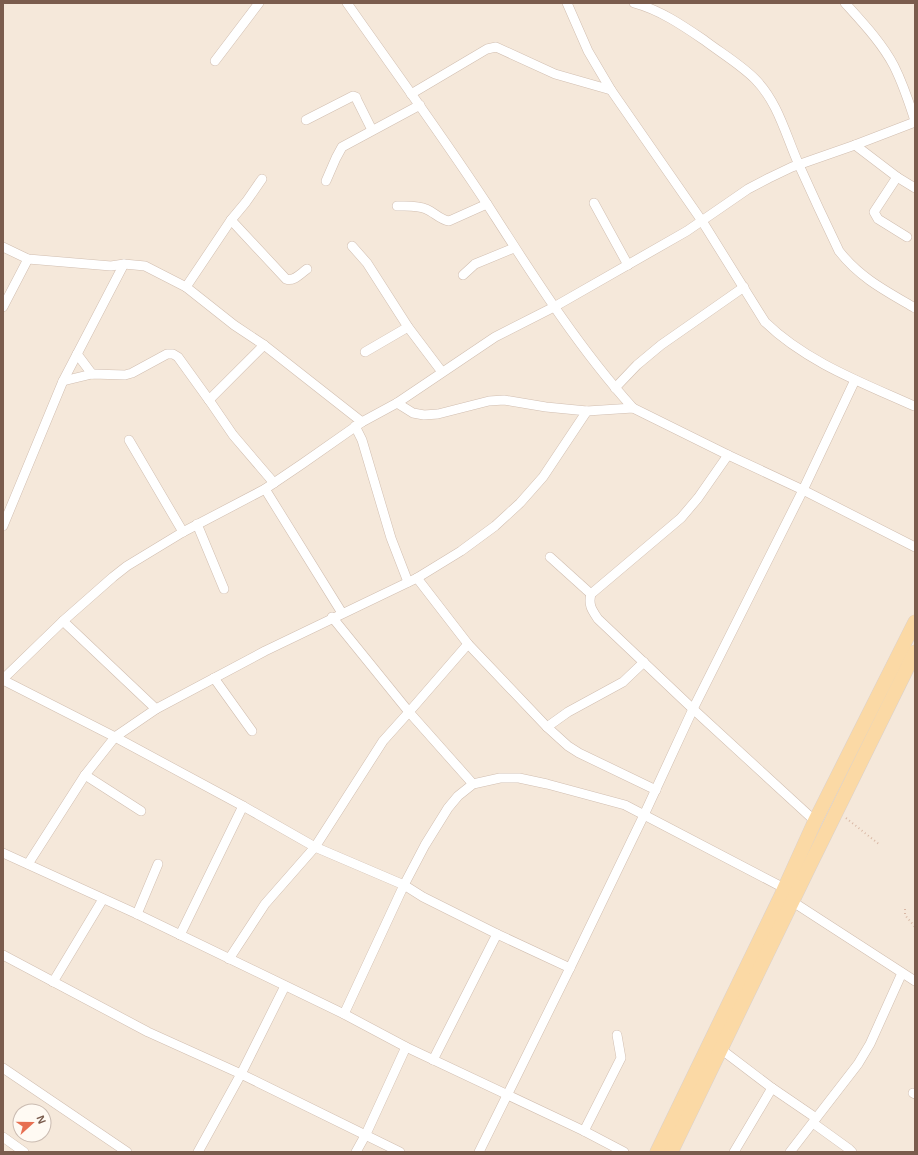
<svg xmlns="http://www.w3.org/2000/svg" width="918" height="1155" font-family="Helvetica,sans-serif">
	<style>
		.residential { fill: #f5e8da; fill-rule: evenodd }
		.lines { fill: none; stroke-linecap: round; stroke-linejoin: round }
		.street-casing { stroke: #d1beb0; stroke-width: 10 }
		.primary-casing { stroke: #dad1cd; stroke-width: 15 }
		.path { stroke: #d9b8a5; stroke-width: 2; stroke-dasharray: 1 3; stroke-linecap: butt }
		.street { stroke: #fff; stroke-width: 9 }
		.primary { stroke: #fbd9a5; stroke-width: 14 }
	</style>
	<rect width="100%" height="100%" fill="#fdf6ec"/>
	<!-- residential -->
	<path class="residential" d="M3,3H915V1152H3ZM20,1111H44V1135H20Z"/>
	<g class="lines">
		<defs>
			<g id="street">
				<path d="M347,3C394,70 442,135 487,204C532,274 577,346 633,408"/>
				<path d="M567,3L588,51L611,90L702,221L765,322C806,362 863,383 914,406"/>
				<path d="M634,3C660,10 682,25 704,40C721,53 740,64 755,79C778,102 786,136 799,165C812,194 825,222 839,251C860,278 886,291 915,308"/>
				<path d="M845,3C863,23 882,43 894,66C903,84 909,102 915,121"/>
				<polyline points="215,61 259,3"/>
				<polyline points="411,94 487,49 496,47 555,74 611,90"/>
				<polyline points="306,120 353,96 356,97 357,100 372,130"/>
				<polyline points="855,145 897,177 915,188"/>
				<polyline points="897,177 874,212 878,219 907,237"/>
				<polyline points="326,181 336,158 342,147 420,105"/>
				<polyline points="594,203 628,265"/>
				<path d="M397,206C406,206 418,205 426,209C434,212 440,220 449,221L487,204"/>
				<path d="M231,220L286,279C294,282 301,273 307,269"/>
				<polyline points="352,246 367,263 408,327 442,372"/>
				<polyline points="3,247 28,259 111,266 124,264 145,266 186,287 234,325 264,345 362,422"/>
				<polyline points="463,275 475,264 514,248"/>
				<polyline points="186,287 231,220 246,202 262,179"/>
				<polyline points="3,307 28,259"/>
				<polyline points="365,352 408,327"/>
				<polyline points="77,354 92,374"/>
				<polyline points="63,381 92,374 125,375 132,373 167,354 173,354 178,357 209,400 264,345"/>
				<polyline points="615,388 637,365 661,345 744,287"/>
				<polyline points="209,400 233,435 274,483"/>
				<polyline points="397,403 413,413 424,415 438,414 489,401 504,400 546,407 587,411 633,408 728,455 803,490 915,547"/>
				<polyline points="355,426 362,440 391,538 408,582"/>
				<polyline points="129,440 183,532"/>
				<path d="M728,455L698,498L681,518L591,594C588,605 592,610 598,619L693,709L815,821"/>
				<polyline points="265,489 342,613"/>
				<polyline points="197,524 224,589"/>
				<polyline points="3,526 63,381 124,264"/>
				<polyline points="550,557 591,594"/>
				<polyline points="417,578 468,644 547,727 568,746 579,753 656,790"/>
				<polyline points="332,617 409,712 473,784"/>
				<polyline points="63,621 156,709"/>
				<polyline points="214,678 252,731"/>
				<polyline points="3,679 63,621 113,577 127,566 183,532 265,489 302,464 362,422 397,403 495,337 554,307 687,231 748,189 769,178 792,167 855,145 915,122"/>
				<polyline points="3,680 115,737 243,806 315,847 404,885 423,897 497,934 570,968"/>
				<polyline points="547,727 568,712 623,682 644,662"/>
				<polyline points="85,775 141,811"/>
				<polyline points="3,853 137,914 344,1014 406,1047 584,1131 624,1152"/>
				<polyline points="28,864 85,775 115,737 156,709 265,651 417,578 461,551 495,526 520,503 543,477 587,411"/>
				<polyline points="793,902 915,981"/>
				<polyline points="137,914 158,864"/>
				<polyline points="180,935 243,806"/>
				<polyline points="3,955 148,1032 241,1074 400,1152"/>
				<polyline points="229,959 265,904 315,847 383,741 409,712 468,644"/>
				<polyline points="53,982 103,899"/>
				<polyline points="344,1014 404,885 425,845 448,808 458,796 473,784 500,778 519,778 547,784 625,805 784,888"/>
				<polyline points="722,1050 772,1088 734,1152"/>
				<polyline points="433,1060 497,934"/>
				<polyline points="3,1068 127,1152"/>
				<polyline points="772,1088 816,1118"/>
				<polyline points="913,1093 915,1094"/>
				<polyline points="813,1123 849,1149 852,1152"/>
				<polyline points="584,1131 621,1058 617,1035"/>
				<polyline points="3,1137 24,1152"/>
				<polyline points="198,1152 241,1074 285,986"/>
				<polyline points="356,1152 366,1134 406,1047"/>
				<polyline points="479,1152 570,968 644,815 693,709 803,490 855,380"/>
				<polyline points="790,1152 858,1064 870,1044 902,973"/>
			</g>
			<g id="primary">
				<polyline points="657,1152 781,896 815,821 915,622"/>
				<polyline points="671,1152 810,865 915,652"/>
			</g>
		</defs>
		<!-- street casing -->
		<use href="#street" class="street-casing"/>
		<!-- primary casing -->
		<use href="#primary" class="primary-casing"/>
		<!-- path -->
		<g class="path">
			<polyline points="846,818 880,845"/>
			<polyline points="905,909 905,915 915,927"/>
		</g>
		<!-- street -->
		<use href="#street" class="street"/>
		<!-- primary -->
		<use href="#primary" class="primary"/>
	</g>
	<!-- border -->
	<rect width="918" height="1155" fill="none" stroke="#7a5c4d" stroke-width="8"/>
	<!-- north arrow -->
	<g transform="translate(32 1123) rotate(69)"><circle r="19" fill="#fffaf3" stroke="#cabbb1"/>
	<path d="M0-3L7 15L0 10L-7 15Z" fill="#e76f51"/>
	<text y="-6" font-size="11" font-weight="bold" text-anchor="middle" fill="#7a5c4d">N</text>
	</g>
</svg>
